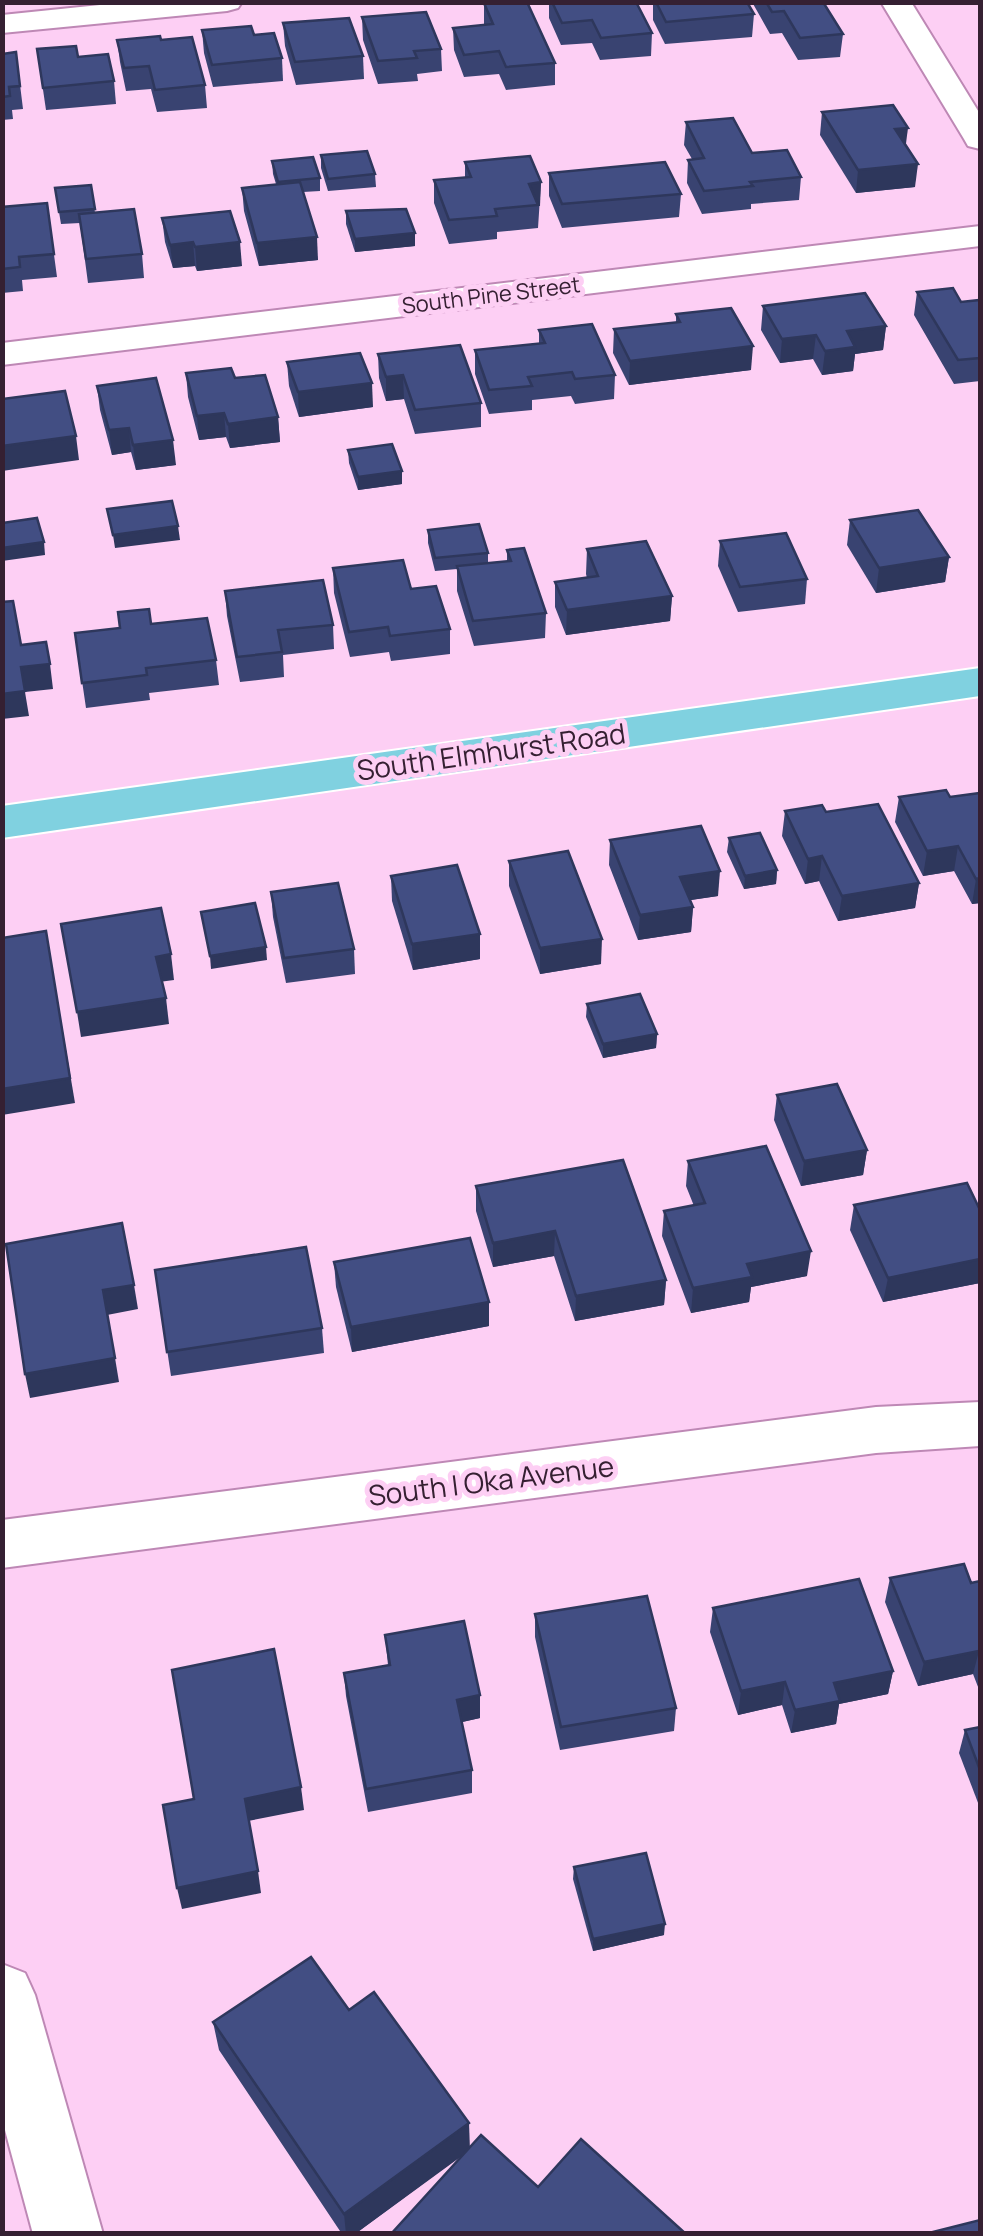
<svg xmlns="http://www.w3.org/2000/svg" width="983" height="2236" font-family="Manrope,sans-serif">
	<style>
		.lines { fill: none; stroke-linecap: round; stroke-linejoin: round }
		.minor-casing { stroke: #be88b5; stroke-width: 4 }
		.primary-casing { stroke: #fff; stroke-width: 4 }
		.minor { fill: #fff; fill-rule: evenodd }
		.primary { fill: #80d1e0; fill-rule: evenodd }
		.wall { fill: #394371 }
		.shaded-wall { fill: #2e375c }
		.building { fill: #424e83; stroke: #2e375c; stroke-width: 2.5 }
		.labels { text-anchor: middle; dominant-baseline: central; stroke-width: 10; stroke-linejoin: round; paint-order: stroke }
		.far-street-label { font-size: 22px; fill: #352032; stroke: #fdcff4 }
		.street-label { font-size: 28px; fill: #352032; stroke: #fdcff4 }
	</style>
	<rect width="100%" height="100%" fill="#fdcff4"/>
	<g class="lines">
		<defs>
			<g id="minor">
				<polygon points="129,2 242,2 238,8 227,11 2,33 2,15"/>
				<polygon points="881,2 911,2 980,114 980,149 968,146 964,139"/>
				<polygon points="980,226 980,246 2,365 2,343"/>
				<polygon points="980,1402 980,1446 876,1453 2,1568 2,1520 876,1407"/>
				<polygon points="2,1964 25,1973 35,1995 103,2234 33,2234 2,2119"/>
			</g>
			<polygon id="primary" points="980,668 980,696 2,838 2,806"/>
		</defs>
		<!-- minor casing -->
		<use href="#minor" class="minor-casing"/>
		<!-- primary casing -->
		<use href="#primary" class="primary-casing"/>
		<!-- minor -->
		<use href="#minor" class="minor"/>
		<!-- primary -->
		<use href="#primary" class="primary"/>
	</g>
	<!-- wall -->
	<g class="wall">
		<polygon points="549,2 636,2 652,33 651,56 600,60 592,43 561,45 549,18"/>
		<polygon points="653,2 747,2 754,14 752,37 665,44 653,20"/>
		<polygon points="752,2 823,2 843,34 840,57 798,60 782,33 770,34"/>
		<polygon points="484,3 555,63 555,85 506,90 499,74 464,77 454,50 453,28 484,25"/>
		<polygon points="362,17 441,49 442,71 417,74 418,81 378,84 363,40"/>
		<polygon points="283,23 363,56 364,79 296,85 285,46"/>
		<polygon points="202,30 254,35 282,58 283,81 213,87 204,53"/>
		<polygon points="117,40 161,40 205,85 207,108 157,112 151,89 126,91 120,62"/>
		<polygon points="37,49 78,57 114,81 116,104 46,110"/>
		<polygon points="16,52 23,109 12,110 13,119 2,120 2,54"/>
		<polygon points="822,112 906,145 915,187 856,193 820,135"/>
		<polygon points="686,122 801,177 799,200 751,204 751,209 702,214 687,183 688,160 692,159 684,145"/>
		<polygon points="321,155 375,174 376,187 328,191 321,168"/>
		<polygon points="272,161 320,178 320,191 303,192 318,260 259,266 244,211 242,188 276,184 273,174"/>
		<polygon points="465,162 541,182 538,228 497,232 497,239 449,244 434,203 434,180 465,177"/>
		<polygon points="549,173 681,194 679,217 562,228 549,196"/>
		<polygon points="91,185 95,213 142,254 144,278 88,283 80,223 61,224 55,188"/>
		<polygon points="47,203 57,277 22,280 23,291 2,293 2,207"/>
		<polygon points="346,211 415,246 355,252 346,224"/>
		<polygon points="162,218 242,266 197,271 195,266 173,268 165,242"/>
		<polygon points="917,292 961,302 980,300 980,381 954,384 914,315"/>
		<polygon points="763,306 886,326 883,350 855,354 853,371 822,375 813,359 780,363 761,330"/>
		<polygon points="676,314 751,370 629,385 613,353 614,329 676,322"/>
		<polygon points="539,330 615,375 614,399 575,404 571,396 532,400 532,410 489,414 475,374 475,350 539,343"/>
		<polygon points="378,354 481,403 481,427 415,434 404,399 386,401 379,378"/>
		<polygon points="287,362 373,407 299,417 289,386"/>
		<polygon points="186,373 235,378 278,417 280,442 230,448 226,437 199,440 188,397"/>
		<polygon points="97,386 176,465 136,470 131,452 112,455 100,410"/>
		<polygon points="348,450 402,471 402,484 358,490 349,463"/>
		<polygon points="850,520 949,557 945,582 876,593 847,545"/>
		<polygon points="428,530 488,553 488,563 507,561 507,550 546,613 545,638 474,646 457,591 457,569 435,571 428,543"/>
		<polygon points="720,541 807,579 805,604 738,612 718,566"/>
		<polygon points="587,549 672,596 670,621 566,635 555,607 555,582 587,578 586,574"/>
		<polygon points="333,568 411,589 450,629 450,654 391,661 389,652 350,657 334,593"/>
		<polygon points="225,591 333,625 334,649 283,655 284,677 240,682 227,616"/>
		<polygon points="151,624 216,660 219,685 149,693 150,700 86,708 75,633"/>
		<polygon points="980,793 980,903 972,904 954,871 923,876 895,822 899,797 950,797"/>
		<polygon points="785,811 826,812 919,883 915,908 838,921 819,881 805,884 782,836"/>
		<polygon points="729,838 777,870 776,884 744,889 727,852"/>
		<polygon points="610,840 718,896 690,900 693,907 691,932 638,940 609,865"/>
		<polygon points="509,861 601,964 540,974 509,886"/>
		<polygon points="391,876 480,934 480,959 413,970 392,901"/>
		<polygon points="271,892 354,949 355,974 286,983 273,917"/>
		<polygon points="587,1004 657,1034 656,1048 603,1058 586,1017"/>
		<polygon points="777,1095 867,1150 863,1175 801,1186 774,1120"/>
		<polygon points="688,1161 807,1276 751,1287 749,1302 691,1313 662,1236 664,1211 694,1206 686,1186"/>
		<polygon points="476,1186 666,1280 664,1305 575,1321 554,1256 493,1267 476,1211"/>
		<polygon points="854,1205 980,1210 980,1283 883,1302 850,1230"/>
		<polygon points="334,1262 489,1302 489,1326 352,1352 336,1287"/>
		<polygon points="155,1270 322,1328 324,1353 171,1376"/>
		<polygon points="890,1578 971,1583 980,1581 980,1692 973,1674 918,1686 885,1602"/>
		<polygon points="713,1608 893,1671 888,1694 839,1704 836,1724 791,1733 782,1705 738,1715 710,1632"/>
		<polygon points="535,1614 676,1708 674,1731 560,1750 535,1637"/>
		<polygon points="385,1635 480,1695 480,1718 462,1722 472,1770 472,1793 368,1812 346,1696 344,1673 388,1665"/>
		<polygon points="980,1727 980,1808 959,1753 965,1730"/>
		<polygon points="574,1867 664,1935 593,1951 573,1879"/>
		<polygon points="349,2010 470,2147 538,2187 686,2234 391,2234 462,2155 355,2234 342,2234 219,2050 213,2022"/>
	</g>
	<!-- shaded-wall -->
	<g class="shaded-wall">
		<polygon points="908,128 905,151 895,129"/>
		<polygon points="918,164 915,187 856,193 858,170"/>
		<polygon points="541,182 540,206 538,206 529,184"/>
		<polygon points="415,233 415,246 355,252 355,239"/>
		<polygon points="317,237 318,260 259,266 257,243"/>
		<polygon points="193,242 195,266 173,268 170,245"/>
		<polygon points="240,242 242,266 197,271 195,247"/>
		<polygon points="886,326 883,350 855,354 853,371 822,375 825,351 847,331"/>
		<polygon points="816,335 813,359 780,363 782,339"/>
		<polygon points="753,346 751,370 629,385 630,361"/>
		<polygon points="403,375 404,399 386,401 386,377"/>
		<polygon points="372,383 373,407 299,417 298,392"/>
		<polygon points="224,413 226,437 199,440 197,416"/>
		<polygon points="278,417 280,442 230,448 228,424"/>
		<polygon points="129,428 131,452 112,455 109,430"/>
		<polygon points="76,436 79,460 2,471 2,446"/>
		<polygon points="173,440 176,465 136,470 133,445"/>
		<polygon points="402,471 402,484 358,490 358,477"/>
		<polygon points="178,526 180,540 115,548 113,535"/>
		<polygon points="44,542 45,555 2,561 2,548"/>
		<polygon points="949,557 945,582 876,593 879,568"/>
		<polygon points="672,596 670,621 566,635 567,610"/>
		<polygon points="50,664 53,689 25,692 29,716 2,719 2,694 21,667"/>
		<polygon points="958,846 954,871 923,876 927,851"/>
		<polygon points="822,856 819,881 805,884 808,859"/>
		<polygon points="777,870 776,884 744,889 745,876"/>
		<polygon points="720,871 718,896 678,902 680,877"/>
		<polygon points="980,878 980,903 972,904 976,879"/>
		<polygon points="919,883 915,908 838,921 842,896"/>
		<polygon points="693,907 691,932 638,940 640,915"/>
		<polygon points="46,931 75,1103 2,1115 2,1089"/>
		<polygon points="480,934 480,959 413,970 412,944"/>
		<polygon points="602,939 601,964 540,974 540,948"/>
		<polygon points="266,947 267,960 211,969 210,956"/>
		<polygon points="171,954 174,980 159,982 156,957"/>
		<polygon points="166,998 169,1024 81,1037 77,1012"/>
		<polygon points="657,1034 656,1048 603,1058 603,1044"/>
		<polygon points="867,1150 863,1175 801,1186 804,1161"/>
		<polygon points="555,1231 554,1256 493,1267 493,1243"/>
		<polygon points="811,1251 807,1276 751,1287 749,1302 691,1313 693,1288 747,1264"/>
		<polygon points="980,1259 980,1283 883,1302 888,1278"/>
		<polygon points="666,1280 664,1305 575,1321 576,1296"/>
		<polygon points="134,1285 138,1309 107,1315 103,1290"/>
		<polygon points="489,1302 489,1326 352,1352 351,1327"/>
		<polygon points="115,1358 119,1382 30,1398 25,1374"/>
		<polygon points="979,1651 973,1674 918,1686 924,1662"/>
		<polygon points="893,1671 888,1694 839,1704 836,1724 791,1733 795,1710 834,1683"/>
		<polygon points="785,1682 782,1705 738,1715 741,1691"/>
		<polygon points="480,1695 480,1718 458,1723 457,1700"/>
		<polygon points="301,1787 304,1810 248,1821 245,1799"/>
		<polygon points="258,1871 261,1893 182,1909 177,1888"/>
		<polygon points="665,1924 664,1935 593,1951 593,1939"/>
		<polygon points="469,2123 470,2150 355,2234 346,2234 344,2214"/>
	</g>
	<!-- building -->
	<g class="building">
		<polygon points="493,2 527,2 555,63 506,67 499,51 464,55 453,28 493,24 484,3"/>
		<polygon points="552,2 636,2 652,33 601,38 592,20 562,23"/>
		<polygon points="656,2 747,2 754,14 666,22"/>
		<polygon points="766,2 823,2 843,34 800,38 784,11 772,12"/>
		<polygon points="426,12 441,49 414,51 417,58 378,61 362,17"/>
		<polygon points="349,18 363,56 295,62 283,23"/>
		<polygon points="251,26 254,35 274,33 282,58 212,65 202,30"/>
		<polygon points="160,36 161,40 192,37 205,85 155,90 149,66 124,68 117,40"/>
		<polygon points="76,46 78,57 108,54 114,81 43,88 37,49"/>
		<polygon points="16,52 20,86 9,87 10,96 2,97 2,54"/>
		<polygon points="893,105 908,128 895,129 918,164 858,170 822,112"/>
		<polygon points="733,118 752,153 787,150 801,177 750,182 753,186 704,191 688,160 704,158 686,122"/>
		<polygon points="367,151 375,174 328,179 321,155"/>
		<polygon points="530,156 541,182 529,184 538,205 495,209 497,216 449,220 434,180 471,177 465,162"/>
		<polygon points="313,157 320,178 278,182 272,161"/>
		<polygon points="665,162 681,194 562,204 549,173"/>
		<polygon points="300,182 317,237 257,243 242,188"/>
		<polygon points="91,185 95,209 59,212 55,188"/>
		<polygon points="47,203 54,254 19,257 20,267 2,269 2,207"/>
		<polygon points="134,209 142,254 86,259 79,214"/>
		<polygon points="406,209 415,233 355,239 346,211"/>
		<polygon points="230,211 240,242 195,247 193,242 170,245 162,218"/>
		<polygon points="953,288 961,302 980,300 980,358 958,360 917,292"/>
		<polygon points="865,293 886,326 847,331 855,347 825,351 816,335 782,339 763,306"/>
		<polygon points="731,308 753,346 630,361 614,329 680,322 676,314"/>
		<polygon points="592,324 615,375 575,379 572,372 528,377 532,386 489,390 475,350 545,343 539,330"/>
		<polygon points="460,345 481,403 415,410 403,375 386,377 378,354"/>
		<polygon points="360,353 372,383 298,392 287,362"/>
		<polygon points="231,368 235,378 265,375 278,417 228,424 224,413 197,416 186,373"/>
		<polygon points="156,378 173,440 133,445 129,428 109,430 97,386"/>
		<polygon points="65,391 76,436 2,446 2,399"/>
		<polygon points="392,444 402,471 358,477 348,450"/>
		<polygon points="172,501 178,526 113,535 107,509"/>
		<polygon points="918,510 949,557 879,568 850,520"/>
		<polygon points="37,518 44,542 2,548 2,523"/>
		<polygon points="479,524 488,553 435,558 428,530"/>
		<polygon points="786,533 807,579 740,587 720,541"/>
		<polygon points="646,541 672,596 567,610 555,582 598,576 587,549"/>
		<polygon points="524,548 546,613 473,621 457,566 511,561 507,550"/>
		<polygon points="403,560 411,589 436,586 450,629 390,636 388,627 349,632 333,568"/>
		<polygon points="323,580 333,625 278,630 282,652 237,657 225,591"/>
		<polygon points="13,601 21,645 46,642 50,664 21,667 25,691 2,694 2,602"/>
		<polygon points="149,609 151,624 207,618 216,660 146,668 147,675 82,683 75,633 120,628 118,612"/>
		<polygon points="946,790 950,797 980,793 980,878 976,879 958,846 927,851 899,797"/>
		<polygon points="878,804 919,883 842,896 822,856 808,859 785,811 822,805 826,812"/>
		<polygon points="701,826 720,871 680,877 693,907 640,915 610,840"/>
		<polygon points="760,833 777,870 745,876 729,838"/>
		<polygon points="568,851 602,939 540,948 509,861"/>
		<polygon points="457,865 480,934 412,944 391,876"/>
		<polygon points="338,883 354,949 284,958 271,892"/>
		<polygon points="255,903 266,947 210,956 201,912"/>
		<polygon points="161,908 171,954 156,957 166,998 77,1012 61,924"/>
		<polygon points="46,931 70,1078 2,1089 2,938"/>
		<polygon points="640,994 657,1034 603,1044 587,1004"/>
		<polygon points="837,1084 867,1150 804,1161 777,1095"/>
		<polygon points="766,1146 811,1251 747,1264 752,1277 693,1288 664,1211 705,1203 688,1161"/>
		<polygon points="623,1160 666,1280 576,1296 555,1231 493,1243 476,1186"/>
		<polygon points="967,1183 980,1210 980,1259 888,1278 854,1205"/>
		<polygon points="122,1223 134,1285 103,1290 115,1358 25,1374 6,1244"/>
		<polygon points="470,1238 489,1302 351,1327 334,1262"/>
		<polygon points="306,1247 322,1328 167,1352 155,1270"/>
		<polygon points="964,1564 971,1583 980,1581 980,1654 979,1651 924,1662 890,1578"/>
		<polygon points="859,1579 893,1671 834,1683 840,1701 795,1710 785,1682 741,1691 713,1608"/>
		<polygon points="647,1596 676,1708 561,1727 535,1614"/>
		<polygon points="464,1621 480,1695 457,1700 472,1770 366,1789 344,1673 390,1665 385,1635"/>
		<polygon points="274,1649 301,1787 245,1799 258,1871 177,1888 163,1805 194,1799 172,1670"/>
		<polygon points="980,1727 980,1770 965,1730"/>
		<polygon points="646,1853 665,1924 593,1939 574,1867"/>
		<polygon points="311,1957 349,2010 374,1992 469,2123 344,2214 213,2022"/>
		<polygon points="481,2135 538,2187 581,2139 686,2234 391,2234"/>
		<polygon points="980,2220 980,2234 925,2234"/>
	</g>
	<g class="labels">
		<!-- far-street labels -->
		<g class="far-street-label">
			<text transform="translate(491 295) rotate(-7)">South Pine Street</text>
		</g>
		<!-- street labels -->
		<g class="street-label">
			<text transform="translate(491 751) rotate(-8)">South Elmhurst Road</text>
			<text transform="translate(491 1480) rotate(-7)">South I Oka Avenue</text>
		</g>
	</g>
	<!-- border -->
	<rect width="983" height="2236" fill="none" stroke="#352032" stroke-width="10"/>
</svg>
